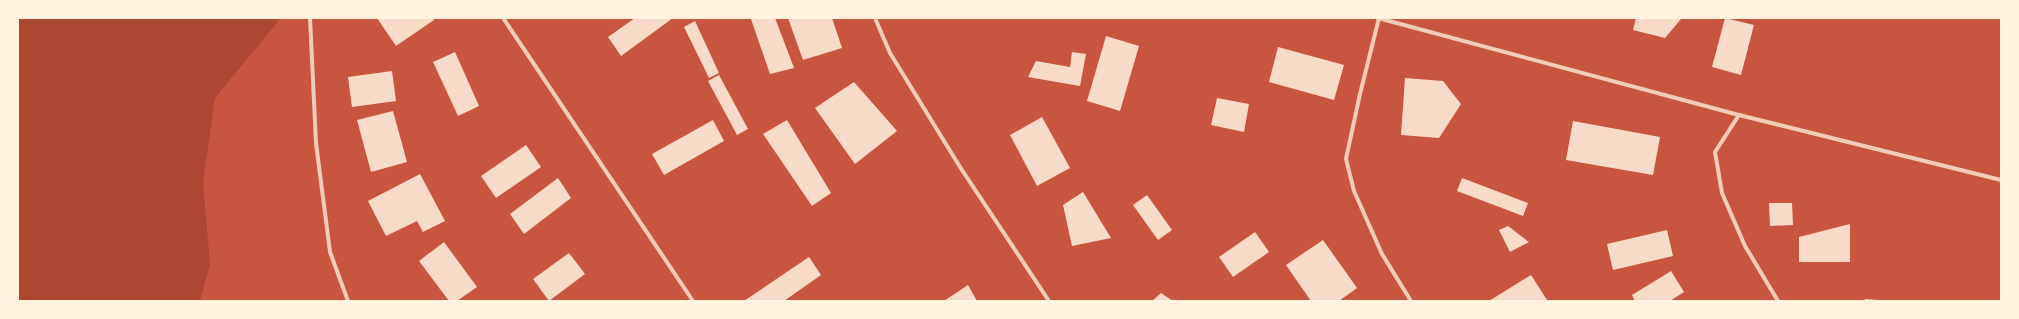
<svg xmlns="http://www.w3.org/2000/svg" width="2019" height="319" font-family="Roboto,sans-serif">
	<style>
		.green { fill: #ae4732 }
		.building { fill: #f7dbc8 }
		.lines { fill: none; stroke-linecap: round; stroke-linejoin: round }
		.minor { stroke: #f1ccb7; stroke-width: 4 }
	</style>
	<rect width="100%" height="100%" fill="#c8553d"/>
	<!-- green -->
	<polygon class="green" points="18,18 281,18 215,98 203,182 210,265 200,301 18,301"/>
	<!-- building -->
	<g class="building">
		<polygon points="377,18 433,18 434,20 396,46"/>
		<polygon points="635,18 673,18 621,56 608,37"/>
		<polygon points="752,18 775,18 794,68 770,74 751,19"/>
		<polygon points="788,18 832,18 842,48 803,60"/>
		<polygon points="1636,18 1680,18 1681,19 1665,38 1633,30"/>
		<polygon points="1725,18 1754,25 1741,75 1712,67"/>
		<polygon points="695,21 719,73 709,78 684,27"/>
		<polygon points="1106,36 1139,46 1120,111 1087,101"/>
		<polygon points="1278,47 1344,65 1334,100 1269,82"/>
		<polygon points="455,52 479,106 458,116 433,62"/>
		<polygon points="1072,52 1086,54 1080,86 1028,77 1036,61 1070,67"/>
		<polygon points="392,71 396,101 352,107 348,77"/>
		<polygon points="719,75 748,129 737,135 708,81"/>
		<polygon points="1405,78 1443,81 1461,104 1439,138 1401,135"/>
		<polygon points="854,82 897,131 855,164 815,108"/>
		<polygon points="1217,98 1249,104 1244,132 1211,125"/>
		<polygon points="393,111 407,162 371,172 357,120"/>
		<polygon points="1042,117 1070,168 1037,186 1010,135"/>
		<polygon points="713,120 724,141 664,175 652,154"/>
		<polygon points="787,120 831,193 812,206 763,134"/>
		<polygon points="1573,121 1660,137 1653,175 1566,160"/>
		<polygon points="526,145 541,167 496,198 481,176"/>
		<polygon points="420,174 445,221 423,232 417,221 386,236 368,201"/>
		<polygon points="558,178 571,198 524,234 510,214"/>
		<polygon points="1462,178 1528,203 1523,216 1457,191"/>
		<polygon points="1083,192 1111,238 1072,246 1063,205"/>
		<polygon points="1147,195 1172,230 1158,240 1133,205"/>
		<polygon points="1769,203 1792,203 1793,225 1770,226"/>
		<polygon points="1850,224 1850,262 1799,262 1799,237"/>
		<polygon points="1508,226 1529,242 1510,252 1499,230"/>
		<polygon points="1667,230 1673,256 1613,270 1607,244"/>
		<polygon points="1255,232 1269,252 1233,277 1219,257"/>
		<polygon points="1323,240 1357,288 1339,301 1311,301 1286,265"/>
		<polygon points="444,242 477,287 457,301 449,301 419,261"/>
		<polygon points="569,253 585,274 549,301 533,279"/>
		<polygon points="809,257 821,275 784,301 744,301"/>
		<polygon points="1671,271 1684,292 1670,301 1635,301 1632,295"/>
		<polygon points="1531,275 1547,300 1489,301"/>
		<polygon points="968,285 977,301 944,301"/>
		<polygon points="1161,293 1173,301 1152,301"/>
		<polygon points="1865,299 1880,300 1879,301 1864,301"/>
	</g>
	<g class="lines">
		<!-- minor -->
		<g class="minor">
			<polyline points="310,18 316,143 330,252 348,301"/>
			<polyline points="503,18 693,301"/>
			<polyline points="875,18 890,53 960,167 1049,301"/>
			<polyline points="1378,18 1739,115 2001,180"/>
			<polyline points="1379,18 1360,94 1346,159 1354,191 1382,254 1411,301"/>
			<polyline points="1739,115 1715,152 1722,193 1745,246 1778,301"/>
		</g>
	</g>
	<!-- border -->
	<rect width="2019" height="319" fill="none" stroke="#fff3e0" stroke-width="38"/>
</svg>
